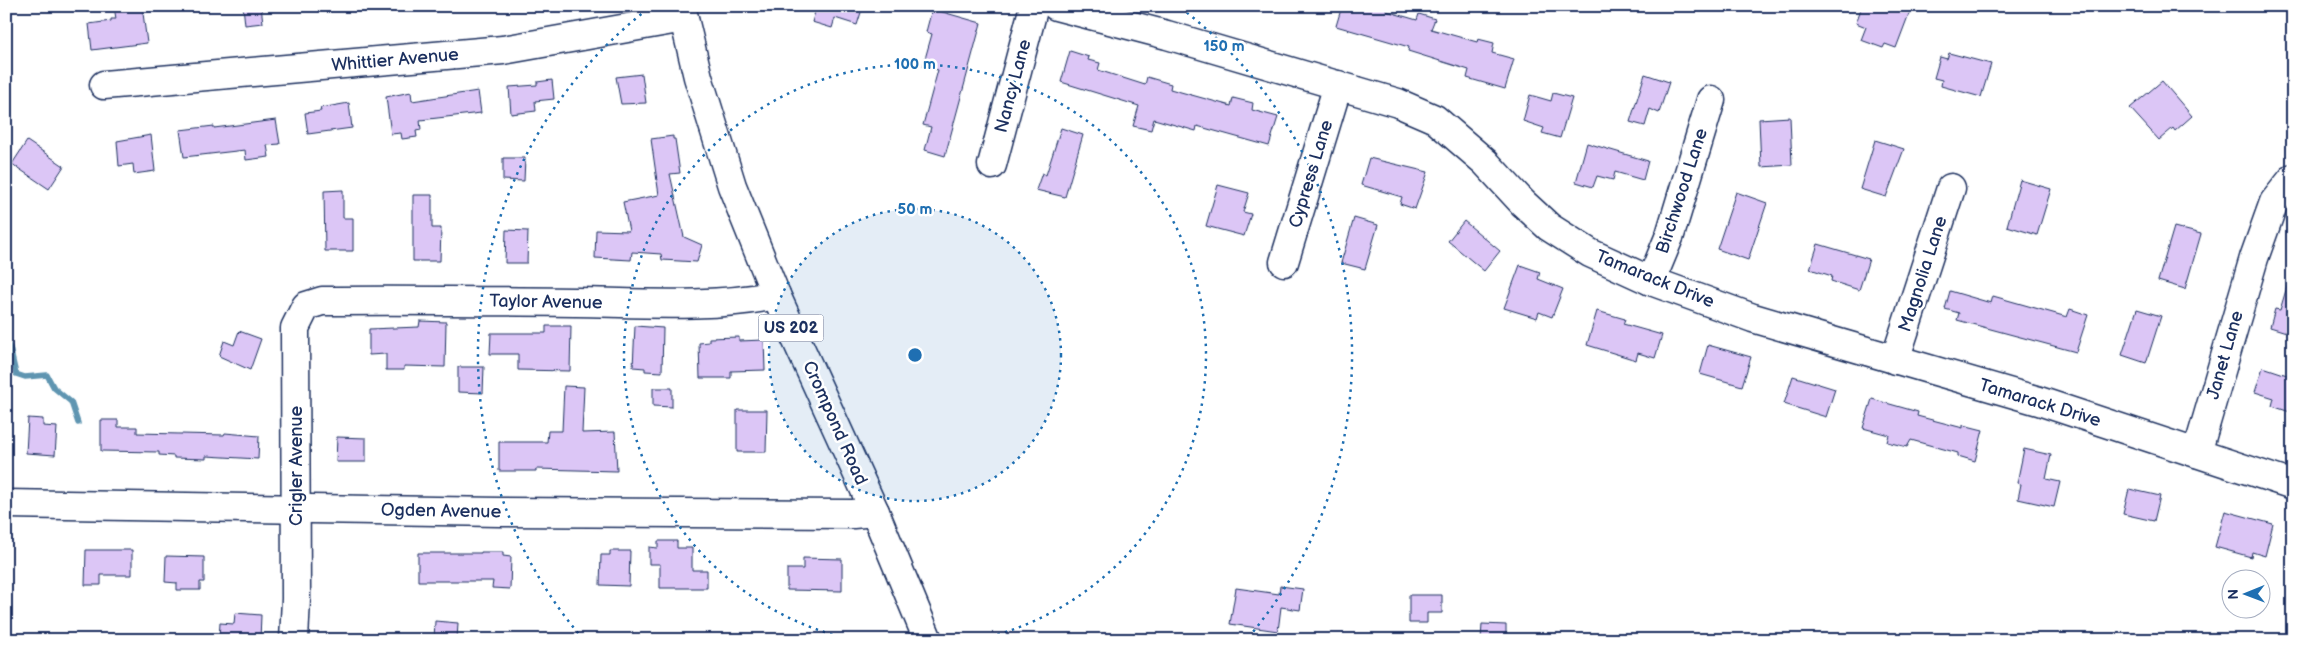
<svg xmlns="http://www.w3.org/2000/svg" width="2299" height="646" font-family="'Balsamiq Sans',sans-serif">
	<style>
		.lines { fill: none; stroke-linecap: round; stroke-linejoin: round }
		.stream { stroke: #5e95b1; stroke-width: 5.5 }
		.building { fill: #dcc6f6; stroke: #1b2f5e }
		.minor-casing { stroke: #1b2f5e; stroke-width: 31 }
		.major-casing { stroke: #1b2f5e; stroke-width: 31 }
		.minor { stroke: #fff; stroke-width: 28 }
		.major { stroke: #fff; stroke-width: 28 }
		.ring { fill: none; stroke: #1f6fb2; stroke-width: 2.5; stroke-dasharray: 2.5 5 }
		.labels { text-anchor: middle; dominant-baseline: central; stroke-width: 5; stroke-linejoin: round; paint-order: stroke }
		.shield { fill: #fff; stroke: #5f6d8e; stroke-width: 1 }
		.shield-label { font-size: 16px; font-weight: bold; fill: #1b2f5e }
		.street-label { font-size: 18px; fill: #1b2f5e; stroke: #fff }
		.centre { fill: #1f6fb2; stroke: #fff; stroke-width: 2.5 }
		.ring-label { font-size: 15px; text-anchor: middle; font-weight: bold; fill: #1f6fb2; stroke: #fff; stroke-width: 5; stroke-linejoin: round; paint-order: stroke }
	</style>
	<rect width="100%" height="100%" fill="#fff"/>
	<filter id="ink" filterUnits="userSpaceOnUse"><feTurbulence type="fractalNoise" baseFrequency=".02" numOctaves="2"/><feDisplacementMap in="SourceGraphic" scale="10" xChannelSelector="R" yChannelSelector="G"/><feConvolveMatrix kernelMatrix="1 2 1 2 8 2 1 2 1" color-interpolation-filters="sRGB"/></filter>
	<g filter="url(#ink)">
		<g class="lines">
			<!-- stream -->
			<polyline class="stream" points="6,340 10,348 16,374 25,377 47,375 54,388 71,402 78,423"/>
		</g>
		<!-- building -->
		<g class="building">
			<polygon points="114,6 142,6 147,43 92,50 89,24 111,21 111,19 116,19"/>
			<polygon points="243,6 261,6 263,23 245,25"/>
			<polygon points="809,6 863,6 857,25 835,18 832,28 812,22 815,12 808,10"/>
			<polygon points="1342,6 1387,6 1386,11 1417,20 1419,14 1435,19 1431,29 1477,42 1478,39 1494,43 1492,53 1514,59 1505,89 1467,78 1469,70 1408,51 1409,47 1336,26"/>
			<polygon points="1862,6 1896,6 1910,11 1896,48 1885,44 1883,48 1861,40 1866,27 1856,23"/>
			<polygon points="932,9 981,23 945,156 925,150 931,127 923,125 938,70 923,66 932,34 926,32"/>
			<polygon points="1070,51 1089,57 1088,60 1100,63 1098,70 1145,85 1147,77 1171,84 1170,89 1231,106 1233,98 1253,103 1252,110 1278,117 1269,146 1197,126 1196,131 1154,119 1151,130 1133,126 1139,106 1061,82"/>
			<polygon points="1949,53 1991,64 1981,97 1941,86 1942,80 1934,78 1940,57 1947,59"/>
			<polygon points="642,74 646,103 621,104 616,77"/>
			<polygon points="1645,74 1669,82 1659,113 1650,109 1645,126 1630,122"/>
			<polygon points="552,80 554,99 535,101 536,111 511,114 509,87 537,85 537,82"/>
			<polygon points="2162,81 2192,116 2175,131 2173,128 2159,140 2130,108"/>
			<polygon points="478,91 481,113 420,120 421,130 416,131 417,137 402,139 401,133 391,134 386,97 411,92 412,101"/>
			<polygon points="1553,93 1572,98 1560,138 1542,133 1544,128 1523,121 1530,95 1551,101"/>
			<polygon points="349,103 352,128 308,134 305,113 321,111 320,108"/>
			<polygon points="1790,117 1792,165 1761,167 1759,119"/>
			<polygon points="276,120 280,144 267,145 269,157 246,160 245,150 184,157 180,130 214,126 214,128"/>
			<polygon points="1061,128 1083,135 1065,197 1036,190 1042,173 1046,175"/>
			<polygon points="151,135 155,171 134,174 133,164 119,166 117,141"/>
			<polygon points="673,136 673,139 675,139 680,173 670,174 684,237 702,245 697,262 662,260 661,254 632,252 631,260 595,258 596,230 629,231 623,202 659,195 651,139"/>
			<polygon points="1875,140 1904,149 1886,197 1860,189"/>
			<polygon points="27,141 64,166 49,189 12,164"/>
			<polygon points="1587,143 1648,161 1643,180 1615,172 1613,180 1597,176 1593,187 1576,182"/>
			<polygon points="503,158 525,158 524,181 503,180"/>
			<polygon points="1369,158 1428,172 1415,209 1400,204 1402,197 1361,185"/>
			<polygon points="2020,180 2051,189 2037,235 2007,226"/>
			<polygon points="1218,185 1249,193 1243,212 1251,214 1244,236 1206,226"/>
			<polygon points="343,190 343,218 353,218 353,251 325,251 324,191"/>
			<polygon points="1736,192 1767,203 1748,260 1717,249"/>
			<polygon points="413,195 432,195 432,228 441,228 440,261 413,261"/>
			<polygon points="1354,218 1378,225 1365,269 1341,263"/>
			<polygon points="1464,221 1500,251 1484,271 1448,241"/>
			<polygon points="2174,227 2201,234 2185,289 2158,281"/>
			<polygon points="506,230 528,231 527,263 505,263"/>
			<polygon points="1818,244 1869,259 1859,290 1831,281 1832,276 1810,269"/>
			<polygon points="1520,265 1540,272 1538,279 1563,289 1552,317 1539,312 1537,318 1504,308"/>
			<polygon points="2289,280 2293,281 2293,334 2270,327 2275,309 2280,310"/>
			<polygon points="1950,291 1991,303 1993,296 2067,317 2070,309 2088,315 2076,352 1957,320 1959,313 1945,309"/>
			<polygon points="2137,309 2161,316 2146,363 2122,355"/>
			<polygon points="1597,311 1625,319 1623,324 1662,335 1655,358 1638,353 1636,360 1587,345"/>
			<polygon points="420,321 446,322 445,367 404,366 404,370 386,370 386,354 369,355 369,329 419,327"/>
			<polygon points="546,326 571,326 570,371 518,370 518,354 490,354 491,333 546,333"/>
			<polygon points="635,326 663,328 662,372 645,371 645,368 633,367"/>
			<polygon points="239,331 261,339 250,370 219,356 224,341 234,345"/>
			<polygon points="739,337 739,341 764,340 765,370 731,371 731,378 700,378 699,343 709,342 709,338"/>
			<polygon points="1708,345 1751,357 1742,386 1700,374"/>
			<polygon points="458,367 484,367 483,393 458,392"/>
			<polygon points="2263,367 2293,377 2293,413 2272,406 2274,398 2255,392"/>
			<polygon points="1793,376 1835,389 1826,417 1784,404"/>
			<polygon points="564,386 584,387 582,433 615,432 617,471 536,469 536,471 499,471 499,442 547,442 548,431 562,431"/>
			<polygon points="653,388 672,388 672,407 653,406"/>
			<polygon points="1872,399 1918,412 1917,416 1963,428 1963,425 1983,430 1975,461 1958,456 1958,453 1911,440 1907,447 1887,442 1889,435 1863,428"/>
			<polygon points="737,410 767,410 766,452 737,452"/>
			<polygon points="28,418 43,419 43,426 57,427 55,455 26,453"/>
			<polygon points="101,420 118,420 118,427 137,427 137,433 224,435 225,433 259,436 258,459 206,456 206,459 174,458 174,456 159,455 159,452 101,451"/>
			<polygon points="337,437 366,438 366,462 336,462"/>
			<polygon points="2024,449 2051,455 2046,479 2060,482 2054,507 2018,499 2021,484 2017,483"/>
			<polygon points="2129,489 2160,496 2154,521 2123,514"/>
			<polygon points="2225,511 2273,524 2265,556 2252,552 2251,557 2215,547"/>
			<polygon points="658,541 677,541 677,548 692,548 692,570 707,570 707,588 660,588 660,564 649,564 649,547 658,548"/>
			<polygon points="86,550 132,550 132,575 101,575 101,585 85,585"/>
			<polygon points="610,551 630,551 629,586 600,585 601,555 610,555"/>
			<polygon points="481,552 503,552 503,556 511,557 510,589 492,588 493,581 418,581 418,553 481,553"/>
			<polygon points="166,556 204,557 204,582 200,582 200,590 177,590 177,583 165,582"/>
			<polygon points="803,558 842,559 842,591 787,590 787,569 803,569"/>
			<polygon points="1280,586 1303,589 1300,610 1281,607 1278,631 1230,624 1236,588 1279,594"/>
			<polygon points="1409,595 1442,595 1442,613 1427,613 1427,623 1409,623"/>
			<polygon points="235,613 261,615 260,640 219,638 220,623 234,624"/>
			<polygon points="435,621 458,623 457,640 434,640"/>
			<polygon points="1482,624 1506,625 1506,640 1481,640"/>
		</g>
		<g class="lines">
			<defs>
				<g id="minor">
					<polyline points="1056,6 1167,35 1398,103 1435,119 1485,162 1523,203 1549,227 1590,253 1651,281 1753,318 2039,401 2293,485"/>
					<polyline points="104,85 503,50 684,18"/>
					<polyline points="992,165 1034,6"/>
					<polyline points="1284,262 1338,85"/>
					<polyline points="1651,281 1670,235 1711,100"/>
					<polyline points="1895,360 1951,188"/>
					<polyline points="2197,453 2254,258 2274,202 2293,178"/>
					<polyline points="6,504 500,512 853,514 875,512"/>
					<path d="M294,640L296,599L295,328L306,306L322,301C407,300 491,301 576,302C642,303 712,308 776,295"/>
				</g>
				<polyline id="major" points="681,6 698,77 732,186 776,295 875,512 928,640"/>
			</defs>
			<!-- minor casing -->
			<use href="#minor" class="minor-casing"/>
			<!-- major casing -->
			<use href="#major" class="major-casing"/>
			<!-- minor -->
			<use href="#minor" class="minor"/>
			<!-- major -->
			<use href="#major" class="major"/>
		</g>
	</g>
	<!-- distance rings -->
	<circle cx="915" cy="355" r="146" fill="#1f6fb2" fill-opacity=".12"/>
	<g class="ring">
		<circle cx="915" cy="355" r="146"/>
		<path d="M854 640A291 291 0 1 1 976 640"/>
		<path d="M583 639A437 437 0 0 1 649 8M1181 8A437 437 0 0 1 1247 639"/>
	</g>
	<g class="labels">
		<!-- shield labels -->
		<rect class="shield" x="758.5" y="314.5" width="65" height="27" rx="4"/>
		<g class="shield-label">
			<text x="791" y="328">US 202</text>
		</g>
		<!-- street labels -->
		<g class="street-label">
			<text transform="translate(395 60) rotate(-5)">Whittier Avenue</text>
			<text transform="translate(1013 86) rotate(-75)">Nancy Lane</text>
			<text transform="translate(1311 174) rotate(-73)">Cypress Lane</text>
			<text transform="translate(1682 191) rotate(-72)">Birchwood Lane</text>
			<text transform="translate(1923 274) rotate(-72)">Magnolia Lane</text>
			<text transform="translate(1655 279) rotate(22)">Tamarack Drive</text>
			<text transform="translate(546 302) rotate(1)">Taylor Avenue</text>
			<text transform="translate(2225 355) rotate(-74)">Janet Lane</text>
			<text transform="translate(2040 403) rotate(17)">Tamarack Drive</text>
			<text transform="translate(835 423) rotate(66)">Crompond Road</text>
			<text transform="translate(296 466) rotate(-90)">Crigler Avenue</text>
			<text transform="translate(441 511) rotate(1)">Ogden Avenue</text>
		</g>
	</g>
	<circle cx="915" cy="355" r="8" class="centre"/>
	<g class="ring-label">
		<text x="1224" y="51">150 m</text>
		<text x="915" y="69">100 m</text>
		<text x="915" y="214">50 m</text>
	</g>
	<!-- margin -->
	<rect width="2299" height="646" fill="none" stroke="#fff" stroke-width="25"/>
	<rect x="12" y="12" width="2274" height="621" fill="none" stroke="#1b2f5e" stroke-width="2" filter="url(#ink)"/>
	<!-- north arrow -->
	<g transform="translate(2246 594) rotate(269)"><circle r="24" fill="#ffffff" stroke="#a4acbf"/>
	<path d="M0-4L9 19L0 12L-9 19Z" fill="#1f6fb2"/>
	<text y="-8" font-size="14" font-weight="bold" text-anchor="middle" fill="#1b2f5e">N</text>
	</g>
</svg>
